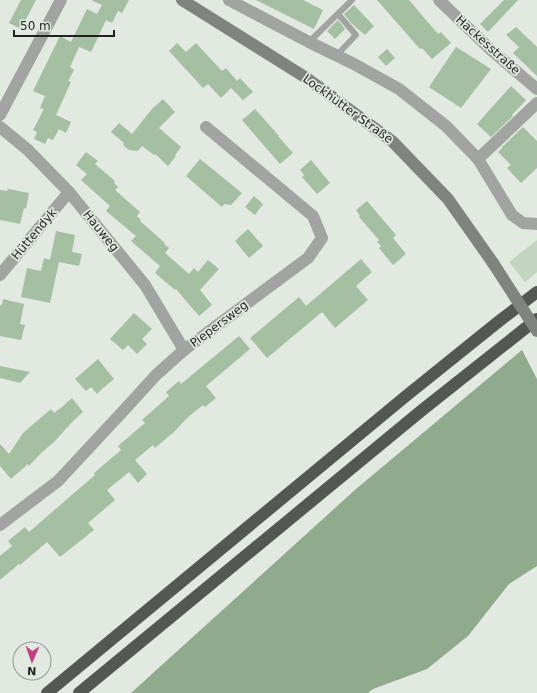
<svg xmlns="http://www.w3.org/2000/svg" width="537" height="693" font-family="'DejaVu Sans',sans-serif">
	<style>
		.green { fill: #c1d5bf }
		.forest { fill: #8faa8c }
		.building { fill: #a4bfa1 }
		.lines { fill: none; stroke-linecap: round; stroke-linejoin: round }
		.lane { stroke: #a1a4a0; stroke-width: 6 }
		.street { stroke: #a1a4a0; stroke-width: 12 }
		.secondary { stroke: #7f847f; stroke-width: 12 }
		.highway { stroke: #535952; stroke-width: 12 }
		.secondary-bridge { stroke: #7f847f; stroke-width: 12 }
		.labels { text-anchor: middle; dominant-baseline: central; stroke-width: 3.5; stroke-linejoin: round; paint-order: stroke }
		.street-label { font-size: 12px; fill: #1e211e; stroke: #e1e9e0 }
	</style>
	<rect width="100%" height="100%" fill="#e1e9e0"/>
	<!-- green -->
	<polygon class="green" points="537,240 537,272 525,282 509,262"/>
	<!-- forest -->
	<polygon class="forest" points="522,350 537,379 537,566 509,584 468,636 427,669 373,689 368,693 131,693 356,489"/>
	<!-- building -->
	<g class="building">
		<polygon points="21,0 36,0 21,29 9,23"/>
		<polygon points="91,0 129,0 122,13 118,11 112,23 106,20 91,52 79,47 70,67 74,70 68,81 71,82 56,115 71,122 66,133 59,129 53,140 48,138 45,144 34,139 37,132 33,130 44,109 40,108 45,96 33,91 60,36 71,42 87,9 97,14 102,5"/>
		<polygon points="256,0 303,0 323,10 314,29"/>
		<polygon points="377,0 409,0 438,34 441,32 451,43 432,59 422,48 420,49"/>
		<polygon points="504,0 518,0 488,32 480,24"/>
		<polygon points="354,5 374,26 365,35 351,23 344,14"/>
		<polygon points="338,20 345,29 335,39 327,31"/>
		<polygon points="516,27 537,47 537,76 513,53 519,47 506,35"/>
		<polygon points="177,43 186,52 196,43 222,71 226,68 237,81 240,78 253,92 243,100 231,88 221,98 208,84 203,88 169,51"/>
		<polygon points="456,47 491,69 461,108 429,87"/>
		<polygon points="387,49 395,58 386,66 378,57"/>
		<polygon points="511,86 526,100 512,115 513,116 491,137 477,124"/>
		<polygon points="163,99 175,112 159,128 181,147 175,155 176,156 168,166 155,154 154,155 142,146 138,151 129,150 123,145 124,143 111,132 119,123 132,134 152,109"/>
		<polygon points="255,109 279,136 278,136 293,153 280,164 242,120"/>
		<polygon points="523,127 537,141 537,168 521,183 507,168 511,165 498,152 502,148 502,147"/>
		<polygon points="86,152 98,161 95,164 115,181 114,183 118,187 115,190 140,212 137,216 141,220 140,221 165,243 164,244 169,248 165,253 189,274 194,268 198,272 208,260 219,269 200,290 212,305 199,316 176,289 175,290 155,273 160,266 131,241 136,236 106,211 110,206 81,180 87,174 76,165"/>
		<polygon points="200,159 242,193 231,205 224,204 222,207 186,176"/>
		<polygon points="311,160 330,183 317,194 302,177 304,175 300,170"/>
		<polygon points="8,189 29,193 26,209 24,208 20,224 0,220 0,190 7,191"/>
		<polygon points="254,196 263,204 255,215 245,207"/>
		<polygon points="367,201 396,235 393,238 406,254 393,265 379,248 381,246 377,242 379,240 359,217 360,216 356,210"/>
		<polygon points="248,229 263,246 249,258 235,241"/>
		<polygon points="56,231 75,235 72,252 82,254 79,266 59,262 50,303 21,297 27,268 41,271 44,258 50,260"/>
		<polygon points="361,259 372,272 356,286 368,300 335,328 322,312 267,358 250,338 299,297 306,306"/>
		<polygon points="3,299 24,304 20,324 25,325 21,340 0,336 0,305 2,305"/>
		<polygon points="134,313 152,329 142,339 147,344 137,354 128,345 123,350 110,339"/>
		<polygon points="239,336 250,349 206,386 216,398 205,407 203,405 187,418 174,432 155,448 153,445 135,460 147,474 138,483 129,472 107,490 115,500 88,523 94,530 60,557 47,542 20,565 19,564 0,580 0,556 12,546 8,541 25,527 29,532 95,475 94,473 121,450 118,446 145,423 142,420 169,396 166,392 179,381 181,384"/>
		<polygon points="98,359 114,379 103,388 97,394 91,387 86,391 75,379"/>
		<polygon points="0,366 30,372 20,383 0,378"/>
		<polygon points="72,398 83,412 73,421 55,441 40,454 29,466 28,464 11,479 0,466 0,444 9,454 23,433 51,409 54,413 62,407"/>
	</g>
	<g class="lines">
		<!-- lane -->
		<g class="lane">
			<polyline points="309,42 352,0"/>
			<polyline points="336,56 356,35 338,14"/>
		</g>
		<!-- street -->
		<g class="street">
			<polyline points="229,0 309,42 354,64 399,89 446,126 478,159 512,215 523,223 537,224"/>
			<polyline points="439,0 491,50 537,89"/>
			<polyline points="0,115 61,0"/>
			<polyline points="0,127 28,150 69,192 145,285 184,350"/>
			<polyline points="478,159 537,103"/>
			<polyline points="0,275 69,192"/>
			<polyline points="0,525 58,481 126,408 156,375 184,350 308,258 322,238 313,216 206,127"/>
		</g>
		<!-- secondary -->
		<polyline class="secondary" points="182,0 308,79 392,141 448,199 493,263"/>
		<!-- highway -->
		<g class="highway">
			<polyline points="47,693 406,396 498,322 537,292"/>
			<polyline points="79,693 421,411 537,319"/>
		</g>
		<!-- secondary-bridge -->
		<polyline class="secondary-bridge" points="493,263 537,331"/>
	</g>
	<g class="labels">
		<!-- street labels -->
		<g class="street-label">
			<text transform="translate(488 45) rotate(42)">Hackesstraße</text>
			<text transform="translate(348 109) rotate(36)">Lockhütter Straße</text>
			<text transform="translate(101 231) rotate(51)">Hauweg</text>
			<text transform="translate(34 234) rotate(-50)">Hüttendyk</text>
			<text transform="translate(219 324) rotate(-37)">Piepersweg</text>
		</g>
	</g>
	<!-- north arrow -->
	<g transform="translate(32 661) rotate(182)"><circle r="19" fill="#e1e9e0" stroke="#939992"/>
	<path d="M0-3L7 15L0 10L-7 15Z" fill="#c44084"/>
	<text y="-6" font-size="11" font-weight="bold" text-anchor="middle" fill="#1e211e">N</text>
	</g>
	<!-- scale -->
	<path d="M14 30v6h100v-6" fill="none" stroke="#1e211e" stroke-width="2"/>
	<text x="20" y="30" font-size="12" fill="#1e211e" stroke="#e1e9e0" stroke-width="3" paint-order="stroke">50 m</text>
</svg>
